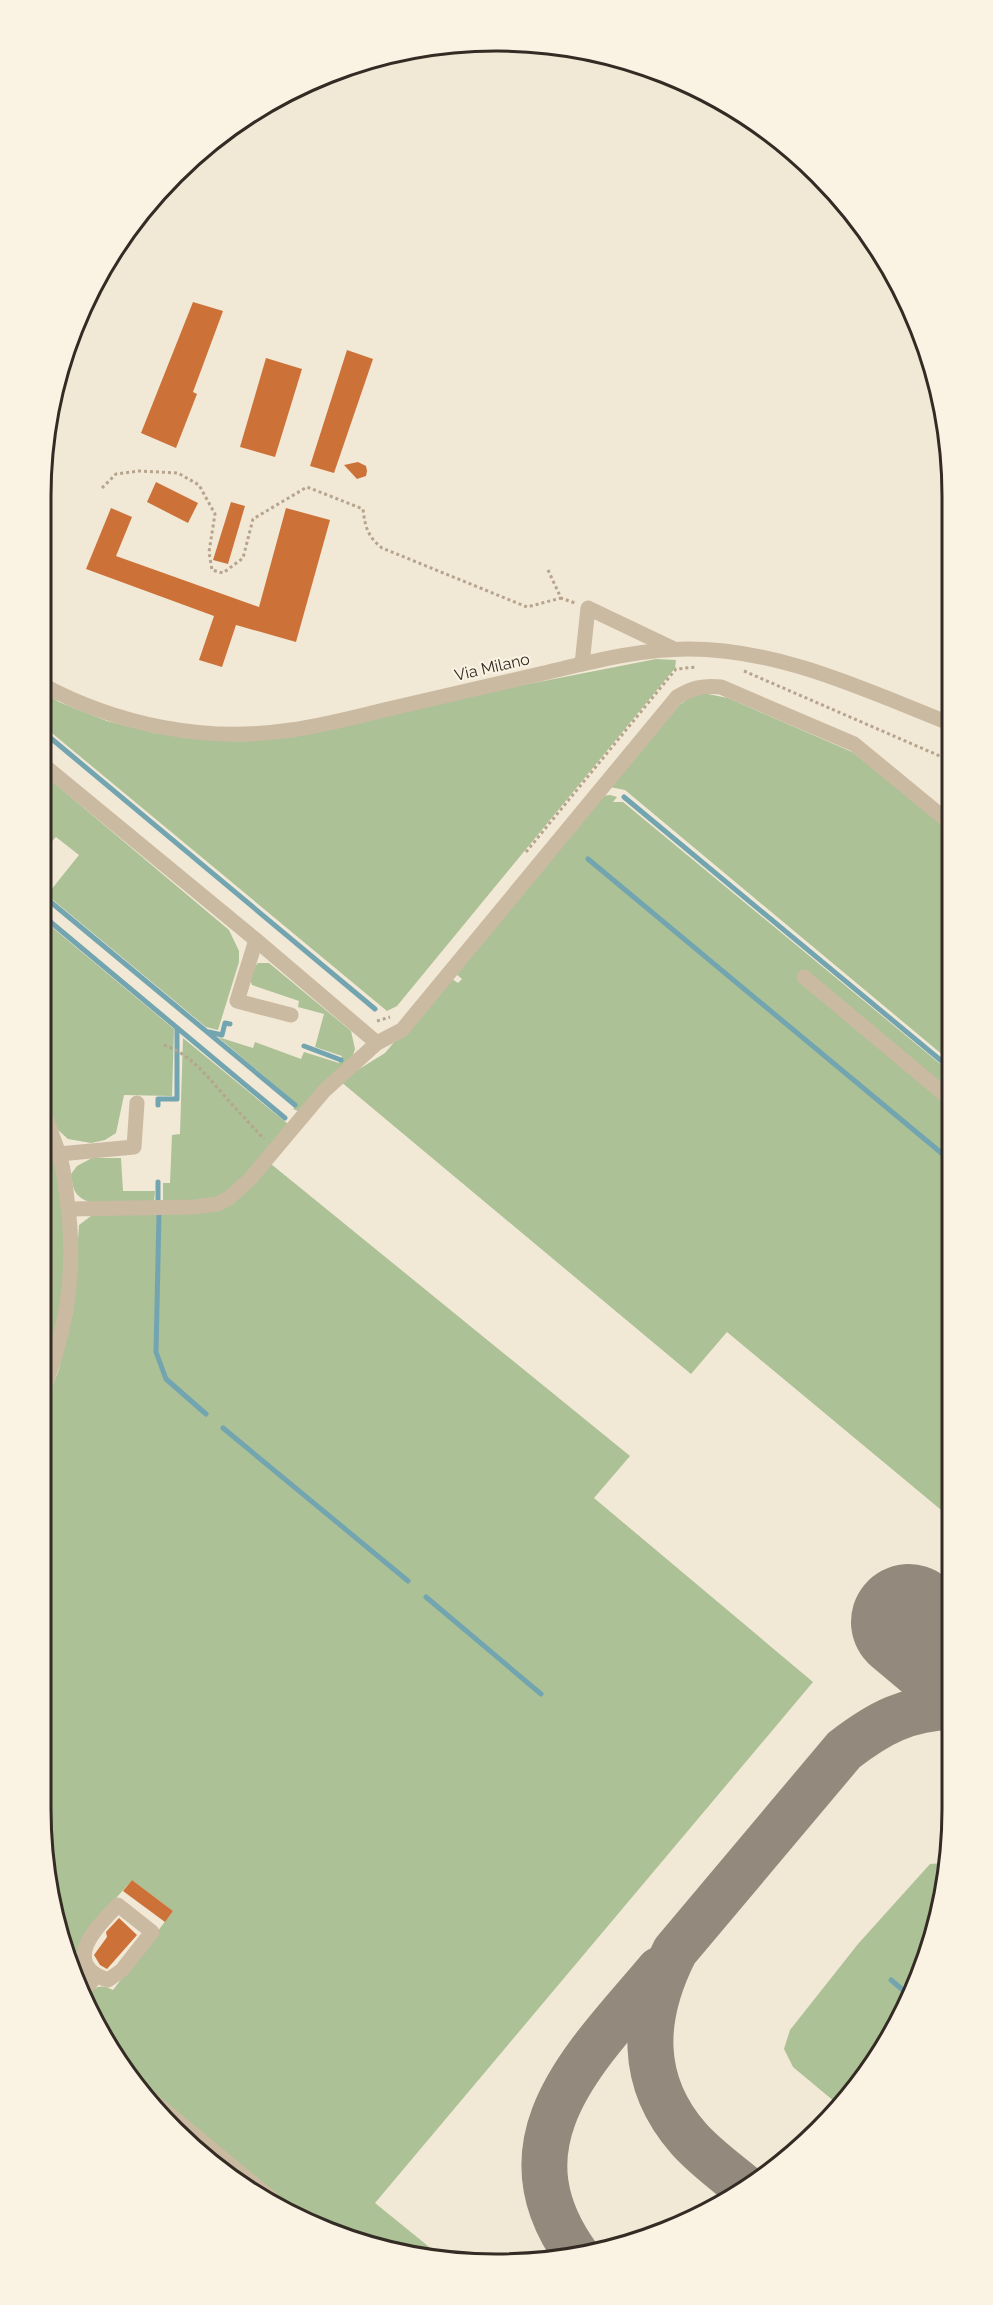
<svg xmlns="http://www.w3.org/2000/svg" width="993" height="2305" font-family="Raleway,sans-serif">
	<style>
		.green { fill: #acc195 }
		.lines { fill: none; stroke-linecap: round; stroke-linejoin: round }
		.stream { stroke: #73a5b0; stroke-width: 5 }
		.taxiway { stroke: #938a7d; stroke-width: 46 }
		.runway { stroke: #938a7d; stroke-width: 116 }
		.building { fill: #cc7239 }
		.path { stroke: #b6a48c; stroke-width: 3; stroke-dasharray: 3 3; stroke-linecap: butt }
		.minor { stroke: #cabaa1; stroke-width: 15 }
		.labels { text-anchor: middle; dominant-baseline: central; stroke-width: 4.5; stroke-linejoin: round; paint-order: stroke }
		.street-label { font-size: 16px; fill: #342b24; stroke: #faf2e2 }
		.rim { fill: none; stroke: #342b24; stroke-width: 3 }
	</style>
	<rect width="100%" height="100%" fill="#f2e8d6"/>
	<!-- green -->
	<g class="green">
		<polygon points="656,659 676,660 675,668 397,1006 387,1011 41,724 41,690 59,702 107,721 154,733 243,740"/>
		<polygon points="694,694 708,694 728,698 852,752 950,830 950,1061 625,790 610,787 677,707"/>
		<polygon points="41,772 229,930 239,951 239,962 218,1030 206,1027 47,895 79,855 56,837 49,844 44,840 41,844"/>
		<polygon points="610,795 617,797 613,802 623,802 950,1072 950,1092 802,984 950,1108 952,1519 727,1332 691,1374 340,1081 385,1053 449,977 458,983 462,979 455,973 602,796"/>
		<polygon points="41,918 174,1029 172,1096 124,1095 116,1133 105,1140 91,1143 68,1139 57,1129 41,1091"/>
		<path d="M258,963H269L351,1031L355,1049L352,1058L298,1111L293,1109L297,1104L218,1037L253,1048L255,1042L301,1059L304,1052L339,1063L342,1056L315,1047L324,1014L298,1007L299,1001L252,985C248,976 252,970 258,963Z"/>
		<polygon points="183,1038 288,1124 244,1179 215,1199 163,1202 163,1183 170,1183 172,1135 180,1134"/>
		<path d="M41,1123C63,1175 69,1238 63,1294C61,1323 50,1351 41,1378Z"/>
		<path d="M92,1158H121L123,1191H155L154,1202H89C74,1196 73,1189 71,1174L77,1166Z"/>
		<path d="M271,1164L630,1456L594,1498L813,1682L375,2203L444,2259L408,2256L299,2215L125,2070L101,2036L84,1998C95,1987 99,1983 113,1990L173,1911L132,1880L95,1922L73,1959L87,1975L78,1985L65,1955L41,1808V1415L58,1372L73,1312L79,1225L95,1213L212,1210Z"/>
		<polygon points="943,1863 928,1955 892,2036 841,2107 793,2067 784,2049 790,2030 858,1944 930,1864"/>
	</g>
	<g class="lines">
		<!-- stream -->
		<g class="stream">
			<polyline points="41,730 375,1009"/>
			<polyline points="624,797 950,1068"/>
			<polyline points="588,859 951,1161"/>
			<polyline points="41,894 295,1105"/>
			<polyline points="41,914 285,1118"/>
			<polyline points="209,1032 222,1035 225,1023 230,1024"/>
			<polyline points="304,1046 341,1060"/>
			<polyline points="158,1105 158,1099 177,1099 177,1028"/>
			<polyline points="158,1182 158,1201"/>
			<polyline points="159,1214 156,1352 166,1379 206,1414"/>
			<polyline points="223,1428 408,1581"/>
			<polyline points="426,1597 541,1694"/>
			<polyline points="891,1980 910,1996"/>
		</g>
		<!-- taxiway -->
		<g class="taxiway">
			<path d="M744,2187C726,2172 705,2157 689,2139C638,2081 642,2016 675,1951L844,1750C879,1723 907,1708 952,1707"/>
			<path d="M578,2257C493,2141 587,2056 659,1970"/>
		</g>
		<!-- runway -->
		<polyline class="runway" points="909,1622 952,1658"/>
	</g>
	<!-- building -->
	<g class="building">
		<polygon points="193,302 223,311 193,392 197,394 176,448 141,433"/>
		<polygon points="347,350 373,359 334,473 310,466"/>
		<polygon points="266,358 302,369 275,457 240,447"/>
		<polygon points="358,462 366,466 367,471 366,476 357,479 344,465"/>
		<polygon points="156,482 198,503 188,523 147,502"/>
		<polygon points="231,502 245,506 228,564 213,560"/>
		<polygon points="111,508 132,517 116,556 259,607 286,508 330,520 296,642 236,625 222,667 199,660 214,616 86,569"/>
		<polygon points="132,1880 173,1911 165,1922 123,1891"/>
		<polygon points="119,1918 137,1935 107,1969 100,1965 94,1955 107,1937 106,1932"/>
	</g>
	<g class="lines">
		<!-- path -->
		<g class="path">
			<path d="M102,488L116,474L139,471L178,473L199,485L215,514L209,552L212,570L223,573L243,558L253,519L307,487L363,509C365,527 368,537 382,548L527,607L561,598"/>
			<polyline points="548,570 561,598 575,603"/>
			<polyline points="744,671 949,760"/>
			<polyline points="526,852 676,669 697,667"/>
			<polyline points="377,1021 390,1017"/>
			<path d="M164,1045C191,1055 204,1073 222,1093C236,1109 250,1124 264,1139"/>
		</g>
		<!-- minor -->
		<g class="minor">
			<polyline points="582,664 588,608 674,649"/>
			<path d="M41,684C117,725 205,743 291,730C327,725 362,715 397,707C446,696 495,684 544,673C591,662 640,649 688,649C781,649 865,690 949,723"/>
			<polyline points="41,763 256,940"/>
			<polyline points="804,977 950,1099"/>
			<path d="M291,1015L237,1001L256,940L377,1043L402,1030L677,697C692,688 703,685 721,687L854,744L950,823"/>
			<polyline points="41,1104 59,1154 134,1147 137,1103"/>
			<polyline points="69,1209 194,1207 217,1204 229,1198 250,1179 324,1091 377,1043"/>
			<path d="M41,1396C67,1329 77,1271 67,1199C65,1183 64,1168 59,1154"/>
			<path d="M118,1905L152,1932L122,1970L108,1980C60,1964 96,1927 118,1905Z"/>
			<polyline points="82,1993 96,1976"/>
			<polyline points="140,2090 284,2209"/>
		</g>
	</g>
	<g class="labels">
		<!-- street labels -->
		<g class="street-label">
			<text transform="translate(492 667) rotate(-13)">Via Milano</text>
		</g>
	</g>
	<!-- crop -->
	<path d="M0 0H993V2305H0ZM496 51H497A445 445 0 0 1 942 496V1809A445 445 0 0 1 497 2254H496A445 445 0 0 1 51 1809V496A445 445 0 0 1 496 51Z" fill="#faf2e2" fill-rule="evenodd"/>
	<path class="rim" d="M496 51H497A445 445 0 0 1 942 496V1809A445 445 0 0 1 497 2254H496A445 445 0 0 1 51 1809V496A445 445 0 0 1 496 51Z"/>
</svg>
